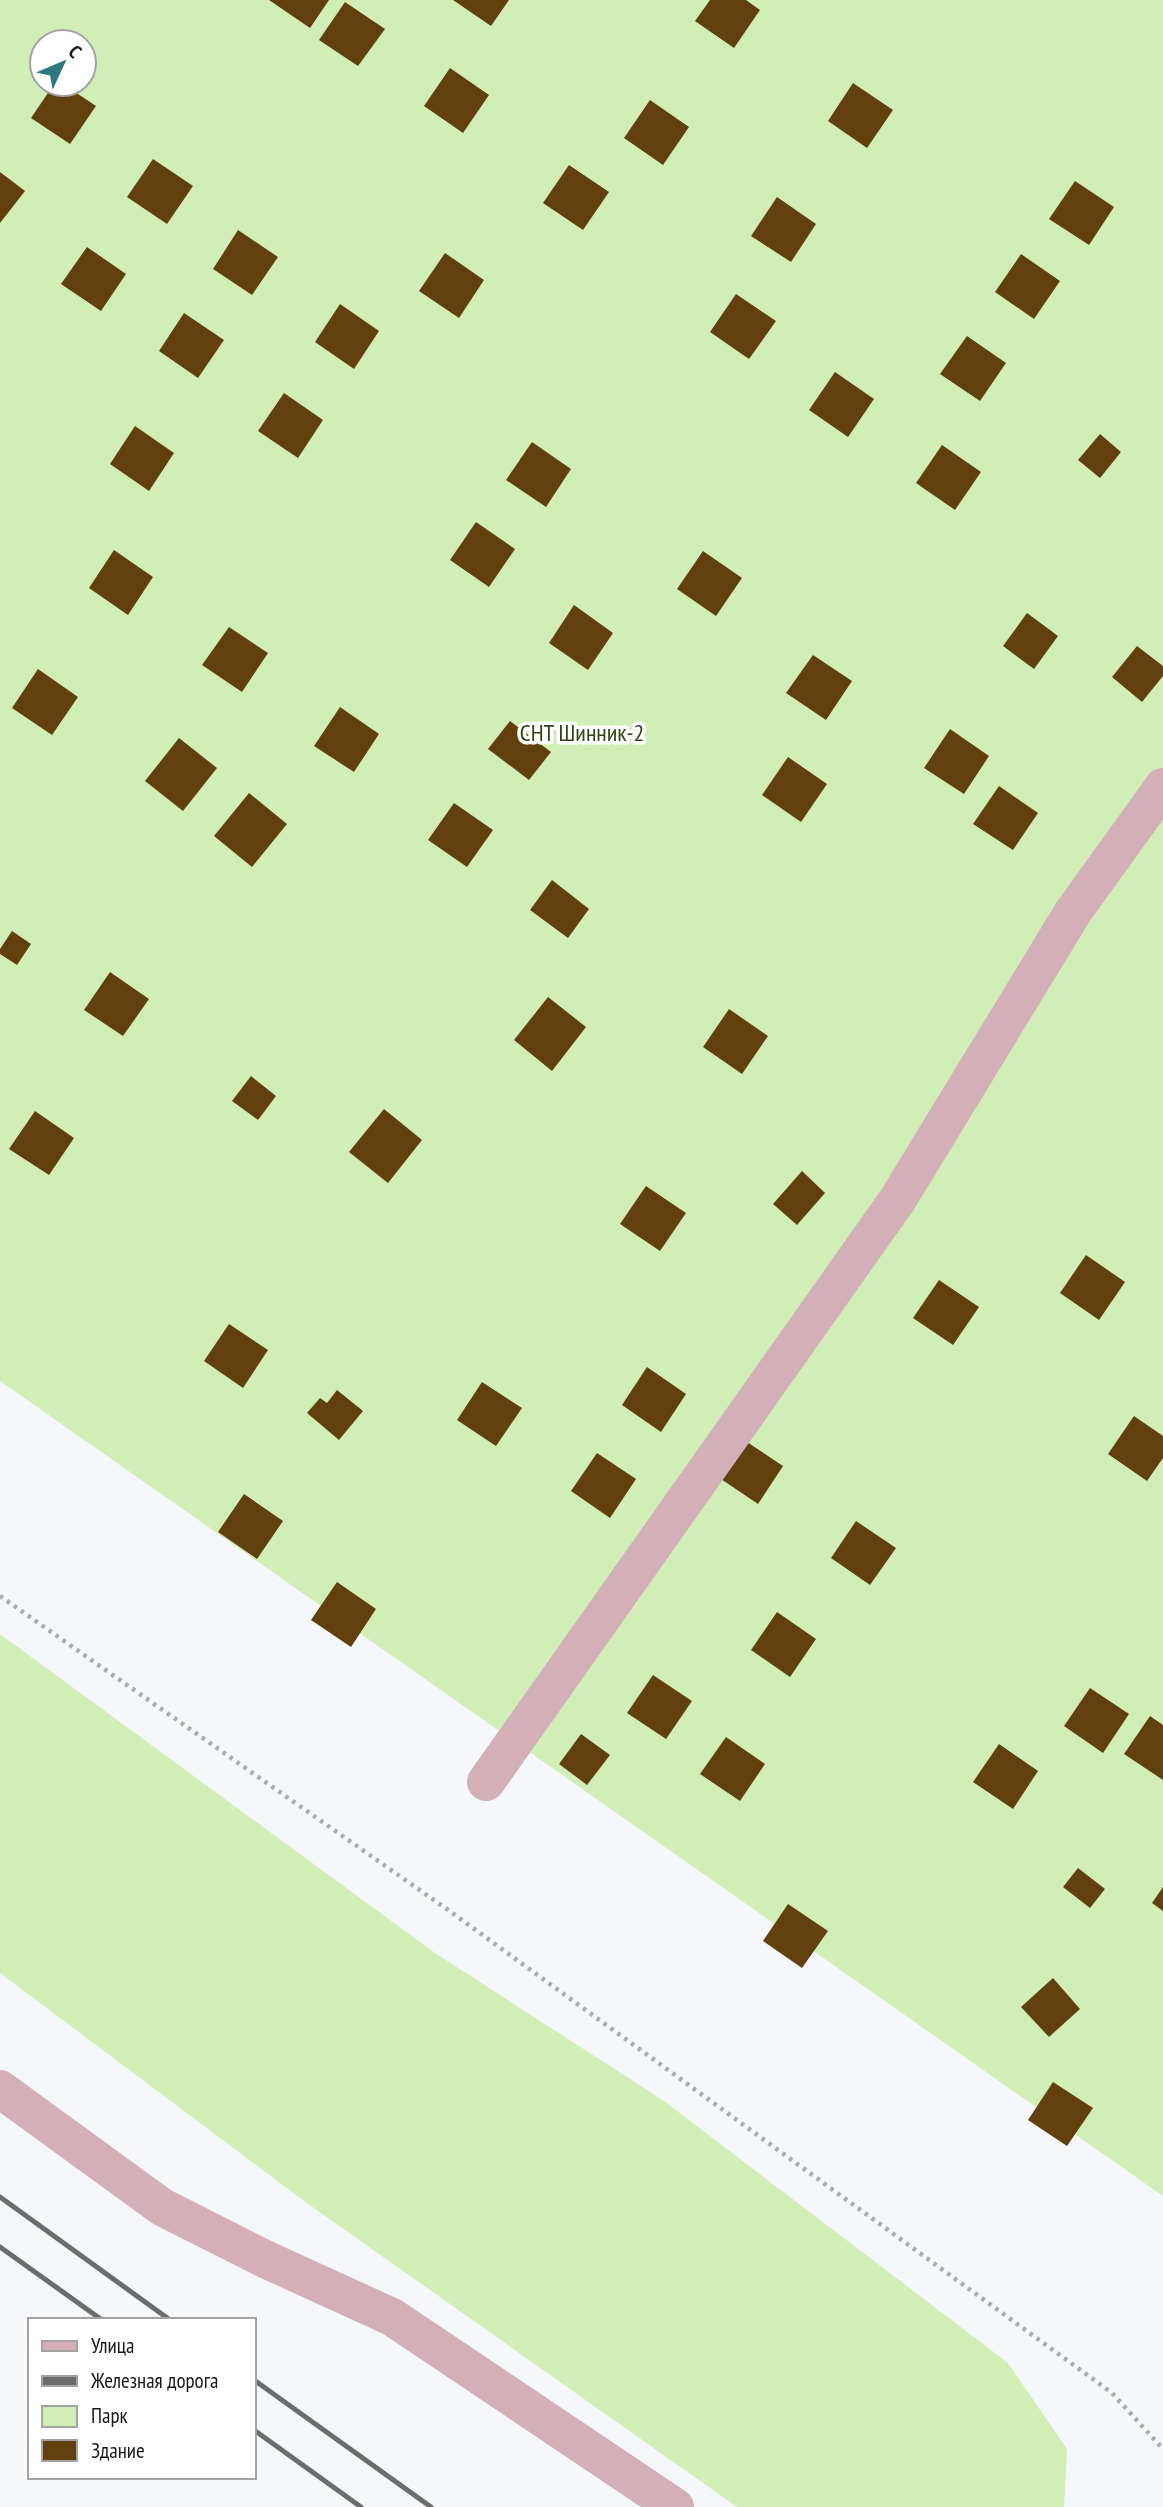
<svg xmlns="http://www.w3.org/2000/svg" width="1163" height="2507" font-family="'PT Sans Narrow',sans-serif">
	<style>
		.green { fill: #d2eeb7; fill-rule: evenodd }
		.building { fill: #61400d }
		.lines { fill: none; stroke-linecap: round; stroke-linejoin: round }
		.path { stroke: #abacaf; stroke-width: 4.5; stroke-dasharray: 3.5 5; stroke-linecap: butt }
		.minor { stroke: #d3afb8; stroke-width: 38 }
		.rail { stroke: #6b6c6e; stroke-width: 5 }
		.labels { text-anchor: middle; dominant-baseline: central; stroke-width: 7; stroke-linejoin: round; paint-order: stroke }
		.park-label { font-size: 24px; fill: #304515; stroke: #fff }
	</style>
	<rect width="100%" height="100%" fill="#f5f7fa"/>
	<!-- green -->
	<g class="green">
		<path d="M0,0H1163V2196L0,1381ZM42,42H84V84H42Z"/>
		<polygon points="0,1634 435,1953 664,2101 1008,2363 1067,2449 1064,2507 737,2507 304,2201 0,1973"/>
	</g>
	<!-- building -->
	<g class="building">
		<polygon points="269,0 329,0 310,28"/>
		<polygon points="453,0 509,0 491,26"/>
		<polygon points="710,0 746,0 760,10 734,48 695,21"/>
		<polygon points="345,2 385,29 358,66 319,40"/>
		<polygon points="450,68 489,95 463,133 424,106"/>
		<polygon points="853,83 893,110 867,148 828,121"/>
		<polygon points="54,84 63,84 96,106 70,144 31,118"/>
		<polygon points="650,100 689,127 663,165 624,138"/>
		<polygon points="153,159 193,186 167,224 127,197"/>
		<polygon points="569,165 609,192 583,230 543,203"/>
		<polygon points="0,172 25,191 0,223"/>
		<polygon points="1075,181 1114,207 1089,245 1049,219"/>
		<polygon points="777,197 816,224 791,262 751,236"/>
		<polygon points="238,230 278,257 252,295 213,269"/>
		<polygon points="87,247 126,274 101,311 61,284"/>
		<polygon points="445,253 484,280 459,318 419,291"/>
		<polygon points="1021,254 1060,281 1034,319 995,292"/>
		<polygon points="736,294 776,321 749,359 710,332"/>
		<polygon points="340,304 379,331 354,369 315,342"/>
		<polygon points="184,313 224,340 198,378 159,351"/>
		<polygon points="967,336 1006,363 980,401 940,374"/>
		<polygon points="835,372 874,399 848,437 809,410"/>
		<polygon points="284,393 323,420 298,458 258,431"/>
		<polygon points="135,426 174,453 149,491 110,464"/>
		<polygon points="1100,434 1121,452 1100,478 1078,460"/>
		<polygon points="532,442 571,469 546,507 506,480"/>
		<polygon points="942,445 981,472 955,510 916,483"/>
		<polygon points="476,522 515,549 489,587 450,560"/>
		<polygon points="114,550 153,577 128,615 89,588"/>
		<polygon points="703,551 742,578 716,616 677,589"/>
		<polygon points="574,605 613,633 588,670 549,643"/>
		<polygon points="1027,613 1058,636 1034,669 1003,646"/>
		<polygon points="229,627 268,653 242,692 202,665"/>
		<polygon points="1137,646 1163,666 1163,676 1142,702 1112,677"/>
		<polygon points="813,655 852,681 826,720 786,693"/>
		<polygon points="38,669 78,697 52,735 12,708"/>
		<polygon points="340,707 379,734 354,772 314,746"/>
		<polygon points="510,721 551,752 529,780 488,749"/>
		<polygon points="950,729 989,756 964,794 924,768"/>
		<polygon points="179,738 217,768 183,811 145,781"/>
		<polygon points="788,757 827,784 801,822 762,795"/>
		<polygon points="999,786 1038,813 1013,850 973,824"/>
		<polygon points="249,793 287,824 252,867 214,836"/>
		<polygon points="454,803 493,830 467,867 428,840"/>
		<polygon points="552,880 589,909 568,938 530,910"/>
		<polygon points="12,931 31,944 17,965 0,954 0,949"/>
		<polygon points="110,972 149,999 123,1036 84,1010"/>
		<polygon points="548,997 586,1027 552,1071 514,1040"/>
		<polygon points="729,1009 768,1036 742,1074 703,1047"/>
		<polygon points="251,1076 276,1096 258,1120 232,1101"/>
		<polygon points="384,1109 422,1140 388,1183 349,1152"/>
		<polygon points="35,1111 74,1138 49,1175 9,1149"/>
		<polygon points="802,1171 825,1193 797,1225 773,1204"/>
		<polygon points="646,1186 686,1213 660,1251 620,1224"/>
		<polygon points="1086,1255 1125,1282 1099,1320 1060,1293"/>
		<polygon points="939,1280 979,1307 953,1345 913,1318"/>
		<polygon points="229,1324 268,1350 243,1388 204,1361"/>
		<polygon points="647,1367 686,1394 661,1432 622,1405"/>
		<polygon points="482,1382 522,1408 496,1446 457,1420"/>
		<polygon points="337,1390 363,1411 339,1440 307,1413 320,1398 327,1403"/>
		<polygon points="1134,1416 1163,1436 1163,1458 1147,1481 1108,1454"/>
		<polygon points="744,1440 783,1466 758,1504 718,1477"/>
		<polygon points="597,1453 636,1479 610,1518 571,1491"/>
		<polygon points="244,1494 283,1521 257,1559 218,1532"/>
		<polygon points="856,1521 896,1548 870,1585 831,1558"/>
		<polygon points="337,1582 376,1609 351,1647 311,1620"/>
		<polygon points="777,1612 816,1639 790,1677 751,1650"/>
		<polygon points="653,1675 692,1701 666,1739 627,1713"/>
		<polygon points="1090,1688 1129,1714 1103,1753 1064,1726"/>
		<polygon points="1150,1716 1163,1725 1163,1780 1124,1754"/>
		<polygon points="581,1734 610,1755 587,1785 559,1764"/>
		<polygon points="726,1737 765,1764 740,1801 700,1774"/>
		<polygon points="999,1744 1038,1771 1013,1809 973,1782"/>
		<polygon points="1078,1868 1105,1889 1090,1908 1063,1887"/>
		<polygon points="1163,1887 1163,1911 1152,1903"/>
		<polygon points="788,1904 828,1931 802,1968 763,1941"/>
		<polygon points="1053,1978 1080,2009 1049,2037 1021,2007"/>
		<polygon points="1053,2082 1093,2108 1067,2146 1028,2120"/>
	</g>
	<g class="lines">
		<!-- path -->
		<polyline class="path" points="0,1596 451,1912 1112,2393 1163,2449"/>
		<!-- minor -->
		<g class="minor">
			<polyline points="486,1782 898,1199 1073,912 1163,787"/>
			<polyline points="0,2089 162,2207 267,2260 392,2317 675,2507"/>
		</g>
		<!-- rail -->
		<g class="rail">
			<polyline points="0,2197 170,2320"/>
			<polyline points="0,2247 102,2320"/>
			<polyline points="254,2380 431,2507"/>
			<polyline points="254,2430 361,2507"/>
		</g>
	</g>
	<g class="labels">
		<!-- park labels -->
		<g class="park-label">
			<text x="582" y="732">СНТ Шинник-2</text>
		</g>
	</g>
	<!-- legend -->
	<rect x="28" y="2318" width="228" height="161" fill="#ffffff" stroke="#a3a3a3" stroke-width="2"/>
	<rect x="42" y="2341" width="35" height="10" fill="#d3afb8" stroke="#a3a3a3" stroke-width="2"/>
	<text x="91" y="2353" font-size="21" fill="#18191a">Улица</text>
	<rect x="42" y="2376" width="35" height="10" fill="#6b6c6e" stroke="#a3a3a3" stroke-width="2"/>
	<text x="91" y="2388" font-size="21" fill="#18191a">Железная дорога</text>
	<rect x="42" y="2406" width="35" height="21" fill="#d2eeb7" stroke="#a3a3a3" stroke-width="2"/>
	<text x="91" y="2423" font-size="21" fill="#18191a">Парк</text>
	<rect x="42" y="2440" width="35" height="21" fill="#61400d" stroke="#a3a3a3" stroke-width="2"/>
	<text x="91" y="2458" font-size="21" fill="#18191a">Здание</text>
	<!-- north arrow -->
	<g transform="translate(63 63) rotate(46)"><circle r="33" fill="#ffffff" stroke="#a3a3a3" stroke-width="2"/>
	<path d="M0-5L12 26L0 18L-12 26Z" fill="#2f7880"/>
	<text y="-10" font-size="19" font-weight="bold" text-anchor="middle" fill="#18191a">С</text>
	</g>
</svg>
